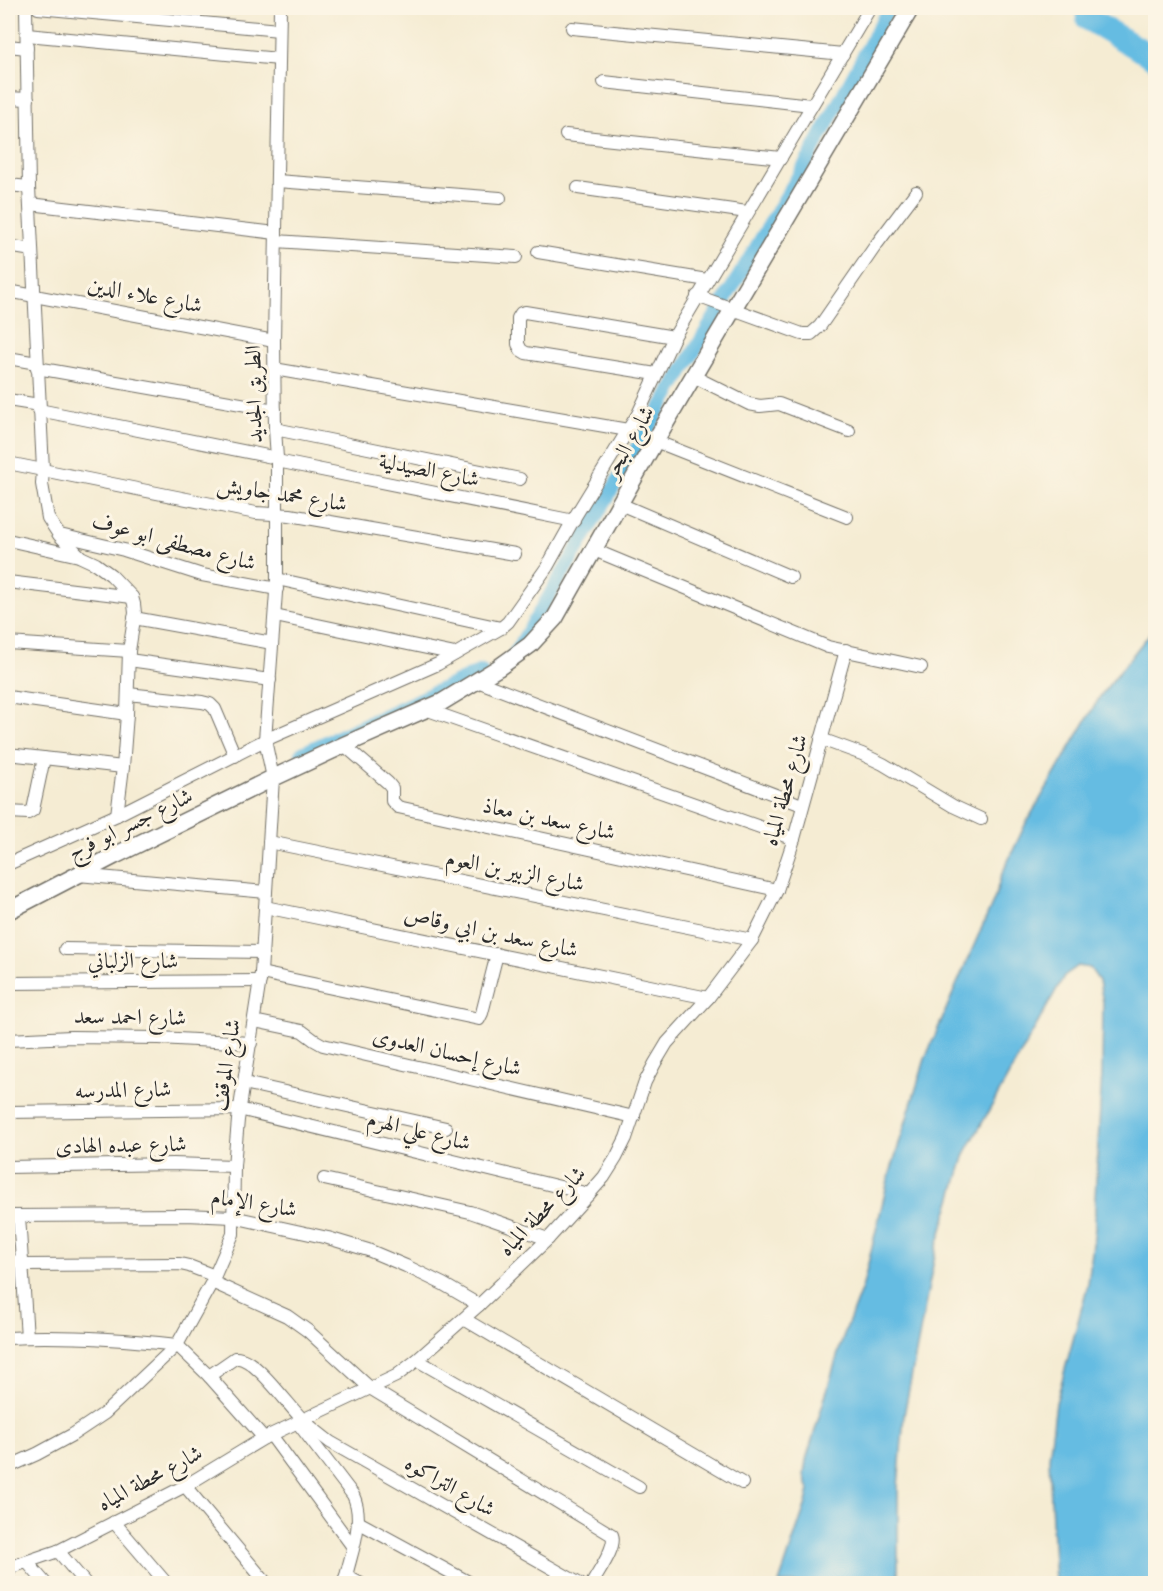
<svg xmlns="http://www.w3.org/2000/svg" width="1163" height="1591" font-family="Cardo,Amiri,serif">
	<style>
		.water { fill: #65bce2; stroke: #487486; stroke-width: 1.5 }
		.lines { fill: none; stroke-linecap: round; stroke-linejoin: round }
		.canal { stroke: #65bce2; stroke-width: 14 }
		.river { stroke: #65bce2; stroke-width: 24 }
		.street-casing { stroke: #726f66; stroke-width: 14 }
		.secondary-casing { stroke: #726f66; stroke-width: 19 }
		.street { stroke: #fff; stroke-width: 12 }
		.secondary { stroke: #fff; stroke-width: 16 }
		.labels { text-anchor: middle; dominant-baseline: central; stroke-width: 6; stroke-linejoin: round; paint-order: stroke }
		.street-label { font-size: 22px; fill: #2b2b2b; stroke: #fcf5e5 }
	</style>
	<rect width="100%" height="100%" fill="#fcf5e5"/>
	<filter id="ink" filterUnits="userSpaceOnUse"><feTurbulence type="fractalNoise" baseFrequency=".0167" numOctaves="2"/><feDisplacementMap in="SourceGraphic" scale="12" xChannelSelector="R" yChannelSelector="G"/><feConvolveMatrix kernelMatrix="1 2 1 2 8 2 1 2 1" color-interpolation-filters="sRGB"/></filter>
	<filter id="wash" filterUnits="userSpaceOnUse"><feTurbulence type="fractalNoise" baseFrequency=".008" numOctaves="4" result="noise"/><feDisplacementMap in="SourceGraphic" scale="24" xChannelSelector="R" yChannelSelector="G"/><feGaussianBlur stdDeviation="1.35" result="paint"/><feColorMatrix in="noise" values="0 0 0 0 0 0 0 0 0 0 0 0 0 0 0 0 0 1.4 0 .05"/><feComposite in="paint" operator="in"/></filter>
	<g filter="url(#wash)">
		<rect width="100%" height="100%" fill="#f5ecd3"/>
		<!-- water -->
		<polygon class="water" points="1155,627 1155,1583 1055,1583 1049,1458 1056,1403 1088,1284 1095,1228 1095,1198 1102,1072 1103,1002 1099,981 1090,968 1078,966 1064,976 965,1154 936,1249 904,1415 898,1487 898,1583 779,1583 806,1503 809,1490 804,1475 806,1460 843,1337 863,1285 888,1180 925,1059 959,979 994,900 1001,876 1026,823 1101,695"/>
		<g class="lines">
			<!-- canal -->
			<g class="canal">
				<polyline points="514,655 809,158 889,8"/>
				<polyline points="302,753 481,671"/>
			</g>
			<!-- river -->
			<polyline class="river" points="1087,8 1088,19 1156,59"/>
		</g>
	</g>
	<g filter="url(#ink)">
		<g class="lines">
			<defs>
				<g id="street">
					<polyline points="26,8 29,187 43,469 42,484 48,518 59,535 81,557 96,564 111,575 132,597 134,604 135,613 129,651 127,714 123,767 117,815"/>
					<polyline points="38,8 279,30"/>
					<polyline points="572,28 843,54"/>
					<polyline points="27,35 279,59"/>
					<polyline points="8,46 27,48"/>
					<polyline points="604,82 811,105"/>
					<polyline points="8,98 28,99"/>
					<polyline points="566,135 781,158"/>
					<polyline points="277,181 500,198"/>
					<polyline points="8,185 29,187"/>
					<polyline points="578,188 747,212"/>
					<polyline points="30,204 276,233"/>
					<polyline points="276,241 516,257"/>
					<polyline points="8,246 32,250"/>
					<polyline points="538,252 707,280"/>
					<polyline points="8,291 274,341"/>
					<polyline points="697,296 802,334 811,334 820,326 876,245 916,192"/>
					<polyline points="8,358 37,363"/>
					<polyline points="37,368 275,410"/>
					<polyline points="274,369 628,430"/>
					<polyline points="656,374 526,353 521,350 518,344 518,318 521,313 525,312 674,337"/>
					<polyline points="693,376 749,404 760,406 779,404 849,431"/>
					<polyline points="8,400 39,405"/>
					<polyline points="39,410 277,458"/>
					<polyline points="275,429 520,479"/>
					<polyline points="655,441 847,517"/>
					<polyline points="277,461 574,521"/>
					<polyline points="8,463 256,513 290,515 515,554"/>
					<polyline points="620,504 791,577"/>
					<polyline points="60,535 124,550 202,575 277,589"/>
					<polyline points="8,540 79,556"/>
					<polyline points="594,550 828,647 921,667"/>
					<polyline points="277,579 501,628"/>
					<polyline points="8,582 132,597"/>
					<polyline points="275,616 455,654"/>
					<polyline points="134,618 272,643"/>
					<polyline points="8,643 129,651"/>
					<polyline points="129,660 270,680"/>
					<polyline points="477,681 802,805"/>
					<polyline points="128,694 202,702 210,704 215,709 235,756"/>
					<polyline points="8,697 127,714"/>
					<polyline points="425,709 794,839"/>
					<polyline points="821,739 862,754 883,764 953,806 981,819"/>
					<polyline points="344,745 388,783 392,788 392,801 398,807 777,890"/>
					<polyline points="8,754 123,767"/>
					<polyline points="8,812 28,813 33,810 44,758"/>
					<polyline points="269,842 752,940"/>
					<polyline points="8,864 117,815 265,740 438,664 501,628 508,622 547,567 576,515 628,430 638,414 674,337 870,8"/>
					<polyline points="78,875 266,892"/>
					<polyline points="265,907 708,998"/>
					<polyline points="65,949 262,952"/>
					<polyline points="261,973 479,1019 482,1013 497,954"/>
					<polyline points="8,983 260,981"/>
					<polyline points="254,1021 302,1031 314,1040 323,1045 634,1117"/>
					<polyline points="8,1040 71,1037 159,1038 251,1043"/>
					<polyline points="244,1083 446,1128"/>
					<polyline points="8,1112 239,1109 589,1194"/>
					<polyline points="8,1167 173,1164 234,1166"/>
					<polyline points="324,1179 470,1212 548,1239"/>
					<polyline points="8,1216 186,1215 233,1217 328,1238 368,1250 406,1266 443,1284 479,1305"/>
					<polyline points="19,1216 27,1337"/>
					<polyline points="8,1262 22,1261"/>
					<polyline points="23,1265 180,1264 189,1266 215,1276"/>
					<path d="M212,1282L287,1316L308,1331L370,1388L612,1535C617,1547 598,1572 592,1584"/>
					<polyline points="464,1319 742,1483"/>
					<path d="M8,1338C64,1335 121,1339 177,1345"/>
					<polyline points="177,1345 209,1376 264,1438"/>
					<polyline points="417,1360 639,1487"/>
					<path d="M209,1376L235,1358C254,1355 289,1407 304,1421C312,1428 321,1435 330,1442L580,1584"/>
					<path d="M298,1423L353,1495C365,1520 352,1550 346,1576L342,1584"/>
					<polyline points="271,1435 353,1547"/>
					<polyline points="8,1467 37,1454 72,1435 105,1413 177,1345 212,1282 233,1234 234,1166 238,1120 261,973 273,778 265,740 277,579 277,458 275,429 274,341 280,8"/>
					<polyline points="185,1486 267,1584"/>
					<polyline points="114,1522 167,1584"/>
					<polyline points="358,1522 472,1584"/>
					<polyline points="58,1551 86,1584"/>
					<polyline points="27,1562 46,1584"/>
					<polyline points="8,1568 58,1551 185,1486 264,1438 396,1376 417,1360 479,1305 548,1239 589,1194 604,1177 616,1158 626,1138 645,1082 655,1063 667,1043 708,998 752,940 777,890 794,839 846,650"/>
					<polyline points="346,1576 361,1584"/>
				</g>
				<polyline id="secondary" points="8,911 114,856 273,778 344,745 442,702 498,668 530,645 555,618 655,441 911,8"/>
			</defs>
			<!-- street casing -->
			<use href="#street" class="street-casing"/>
			<!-- secondary casing -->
			<use href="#secondary" class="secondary-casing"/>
			<!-- street -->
			<use href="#street" class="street"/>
			<!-- secondary -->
			<use href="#secondary" class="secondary"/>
		</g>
	</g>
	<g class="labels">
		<!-- street labels -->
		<g class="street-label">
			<text transform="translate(145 295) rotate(11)">شارع علاء الدين</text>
			<text transform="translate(254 394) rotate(-91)">الطريق الجديد</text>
			<text transform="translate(629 442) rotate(-60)">شارع البحر</text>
			<text transform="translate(429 470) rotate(11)">شارع الصيدلية</text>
			<text transform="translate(282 494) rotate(9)">شارع محمد جاويش</text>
			<text transform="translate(174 542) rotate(15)">شارع مصطفى ابو عوف</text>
			<text transform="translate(785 790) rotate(-74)">شارع محطة المياه</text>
			<text transform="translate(549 819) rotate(12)">شارع سعد بن معاذ</text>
			<text transform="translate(130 824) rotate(-26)">شارع جسر ابو فرج</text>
			<text transform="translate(515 871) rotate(11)">شارع الزبير بن العوم</text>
			<text transform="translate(491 932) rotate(12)">شارع سعد بن ابي وقاص</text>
			<text x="133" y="961">شارع الزلباني</text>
			<text transform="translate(130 1017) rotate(1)">شارع احمد سعد</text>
			<text transform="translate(447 1052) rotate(13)">شارع إحسان العدوى</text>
			<text transform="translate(226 1065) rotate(-81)">شارع الموقف</text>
			<text transform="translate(123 1090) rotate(-1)">شارع المدرسه</text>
			<text transform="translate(419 1131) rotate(14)">شارع علي الهرم</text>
			<text transform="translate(121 1145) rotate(-1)">شارع عبده الهادى</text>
			<text transform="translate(254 1203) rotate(9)">شارع الإمام</text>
			<text transform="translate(542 1211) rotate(-46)">شارع محطة المياه</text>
			<text transform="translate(150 1478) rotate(-28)">شارع محطة المياه</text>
			<text transform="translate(450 1486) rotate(30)">شارع التراكوه</text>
		</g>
	</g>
	<!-- margin -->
	<rect width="1163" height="1591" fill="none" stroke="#fcf5e5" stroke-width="30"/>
</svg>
